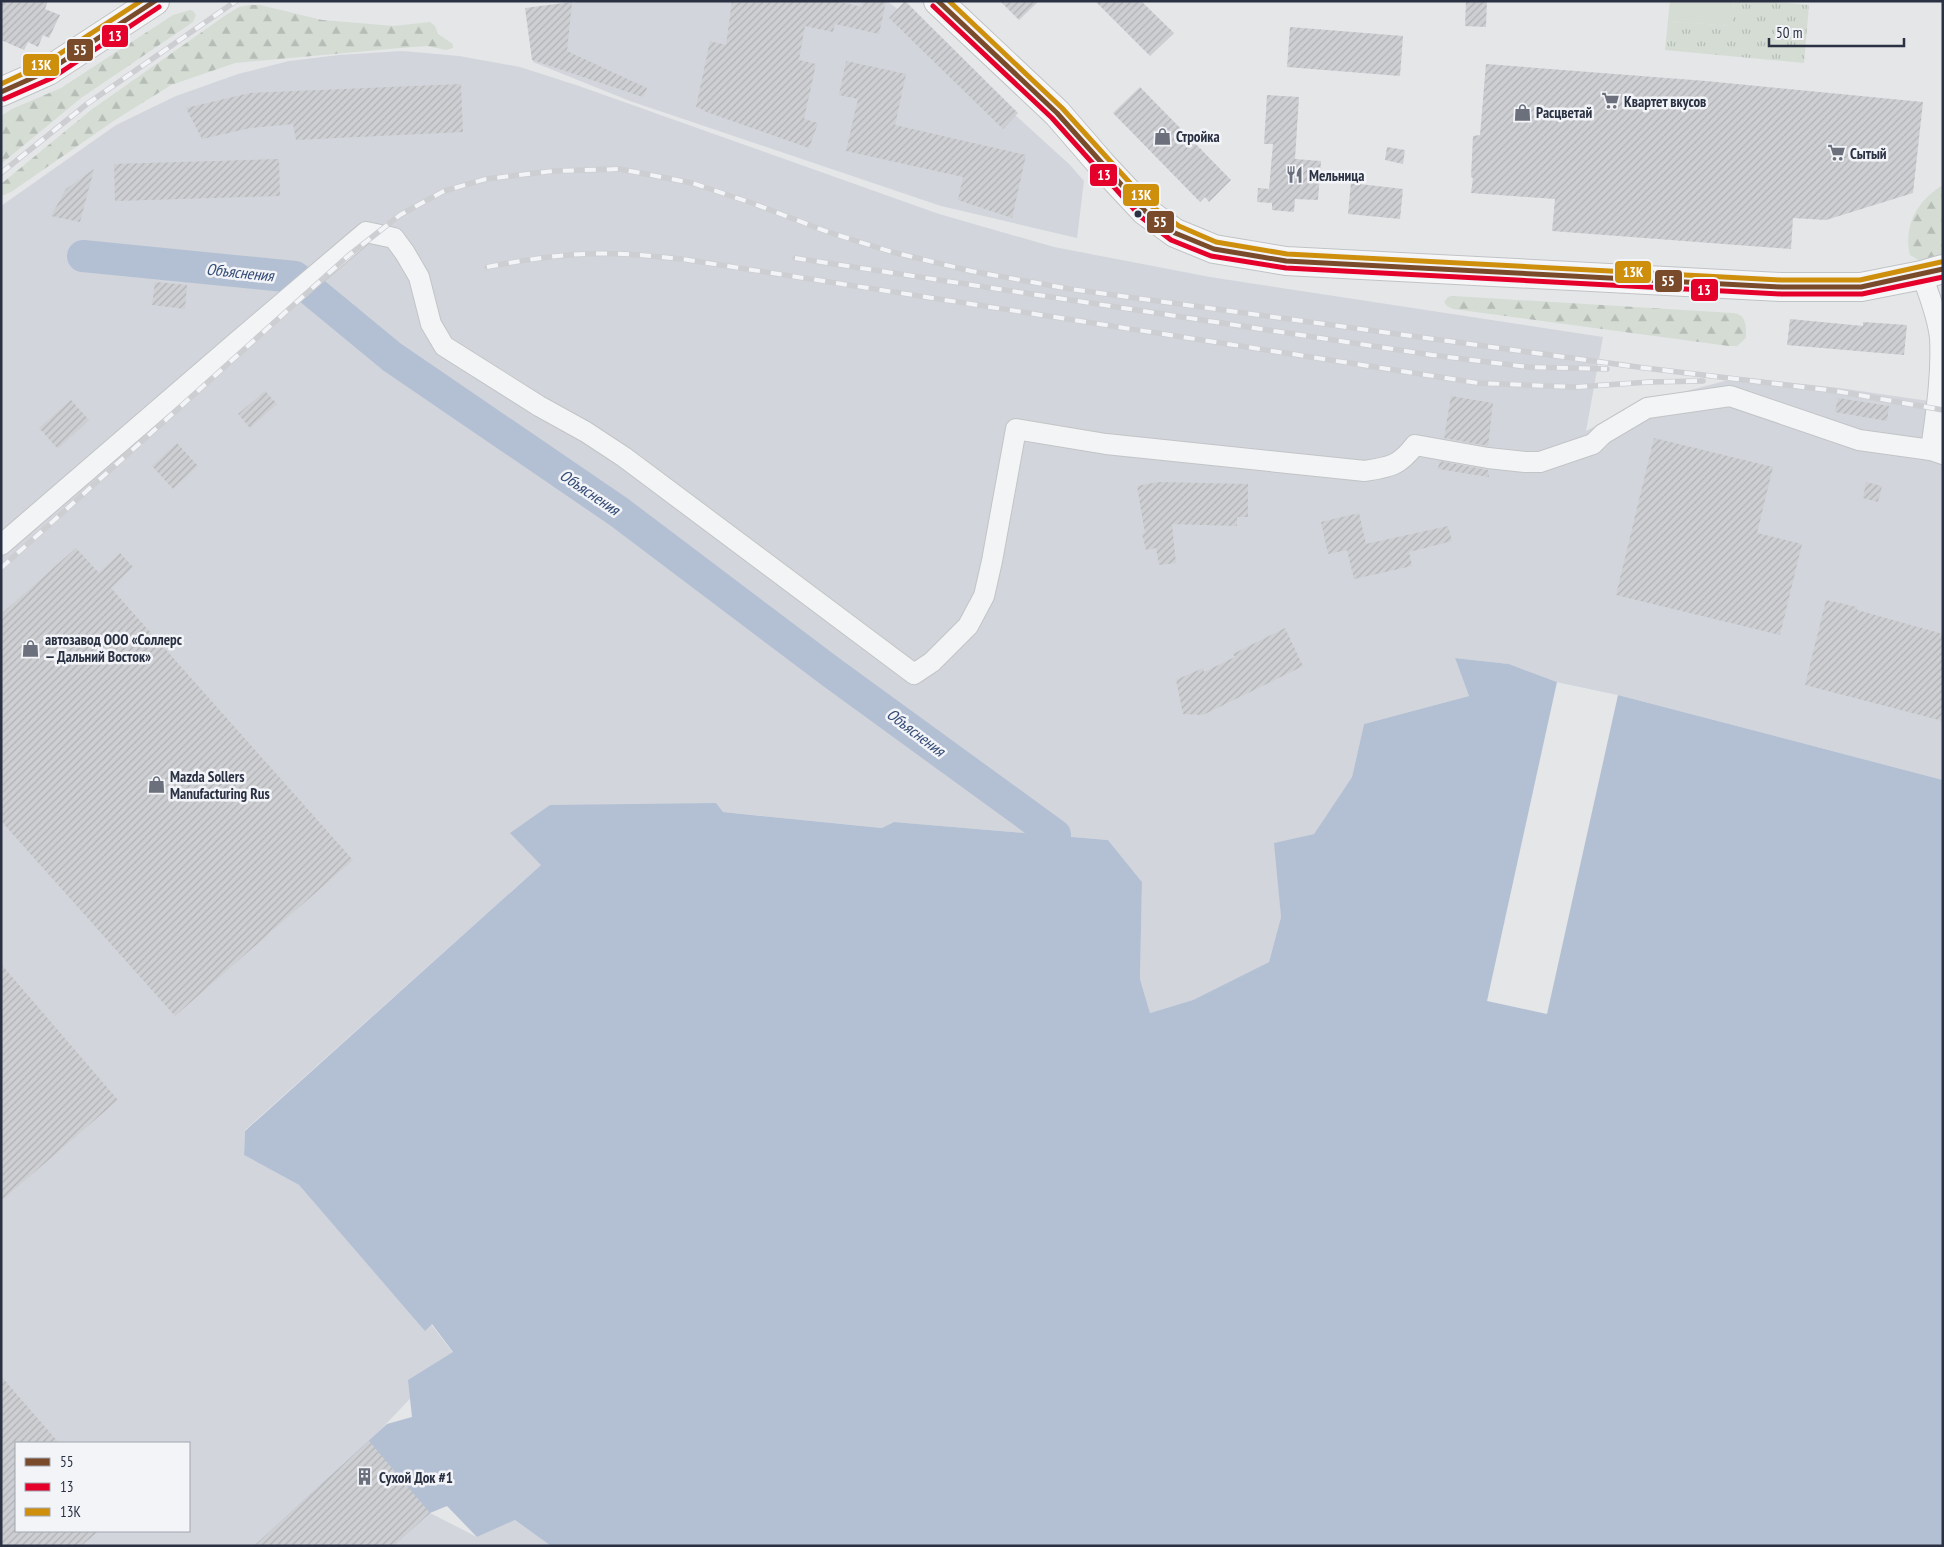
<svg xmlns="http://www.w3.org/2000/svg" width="1944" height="1547" font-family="'PT Sans Narrow',sans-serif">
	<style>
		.built { fill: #d2d5db; fill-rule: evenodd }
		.forest { fill: url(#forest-firs) }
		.park { fill: url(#park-tufts) }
		.garden { fill: #d4dcd4 }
		.water { fill: #b3c0d3 }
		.pier { fill: #e4e6e8 }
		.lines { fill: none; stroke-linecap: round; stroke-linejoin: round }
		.river { stroke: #b3c0d3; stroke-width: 32 }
		.building { fill: url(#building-hatch) }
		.minor-casing { stroke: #c2c4c6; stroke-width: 22 }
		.primary-casing { stroke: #c0c3c6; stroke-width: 30 }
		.minor { stroke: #f3f4f6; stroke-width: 20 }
		.primary { stroke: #f7f7f7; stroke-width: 28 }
		.rail-casing { stroke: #cdced1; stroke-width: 5.5 }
		.rail { stroke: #f2f4f8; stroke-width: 4; stroke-dasharray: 11; stroke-linecap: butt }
		.bus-1-casing { stroke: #f2f4f8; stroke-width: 9 }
		.bus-2-casing { stroke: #f2f4f8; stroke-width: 9 }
		.bus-3-casing { stroke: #f2f4f8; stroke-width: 9 }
		.bus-1 { stroke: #7a4b2a; stroke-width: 5 }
		.bus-2 { stroke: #e4002b; stroke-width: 5 }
		.bus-3 { stroke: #ce8f0d; stroke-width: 5 }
		.bus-dot { fill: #2a3142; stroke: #f2f4f8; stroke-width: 2 }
		.labels { text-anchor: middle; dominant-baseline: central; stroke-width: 5; stroke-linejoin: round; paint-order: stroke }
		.poi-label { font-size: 15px; font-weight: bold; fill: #2a3142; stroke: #f2f4f8; text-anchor: start }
		.water-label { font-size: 16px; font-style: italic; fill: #354c76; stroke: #f2f4f8 }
		.line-badge { stroke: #f2f4f8; stroke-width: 2 }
		.badge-label { font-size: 14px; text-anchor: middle; font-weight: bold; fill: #fff }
	</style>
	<defs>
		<pattern id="forest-firs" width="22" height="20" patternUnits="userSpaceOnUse" patternTransform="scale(1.25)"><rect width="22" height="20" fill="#d4dcd4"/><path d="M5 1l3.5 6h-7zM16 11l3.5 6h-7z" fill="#b6bdb7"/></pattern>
		<pattern id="park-tufts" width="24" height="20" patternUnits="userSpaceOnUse" patternTransform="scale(1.25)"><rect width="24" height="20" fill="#d4dcd4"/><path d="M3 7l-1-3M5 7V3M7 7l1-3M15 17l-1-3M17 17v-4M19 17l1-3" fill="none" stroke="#b6bdb7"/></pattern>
		<pattern id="building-hatch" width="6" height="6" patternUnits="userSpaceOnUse" patternTransform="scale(1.25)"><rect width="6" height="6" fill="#cecfd2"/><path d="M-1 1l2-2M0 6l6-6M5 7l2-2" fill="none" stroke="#b1b2b6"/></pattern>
	</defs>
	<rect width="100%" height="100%" fill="#e4e6e8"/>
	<!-- built -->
	<g class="built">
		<polygon points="584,1 887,1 905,15 1069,164 1084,181 1077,238 941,206 630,101 533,62 538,9"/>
		<path d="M402,51L459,56L520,67L579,86L939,214L1054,247L1210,277L1603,337L1586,431L1637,404L1740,377L1839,388L1943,403V780L1618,695L1557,682L1509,664L1455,658L1469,696L1364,724L1352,777L1314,834L1275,843L1281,917L1269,962L1193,1000L1150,1013L1140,979L1142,882L1108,840L894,822L883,828L723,812L541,865L245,1130L244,1155L299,1185L425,1330L431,1324L453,1353L370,1441L430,1513L477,1537L515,1520L551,1546H1V206L116,125L176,96L238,74L289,61L339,55ZM16,1443H189V1531H16Z"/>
	</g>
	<!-- forest -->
	<g class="forest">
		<polygon points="250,5 260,5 322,20 394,26 430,22 435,26 438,34 453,44 453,48 446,50 427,46 400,48 235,63 171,85 115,120 11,192 1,196 1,184 91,110 226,15 239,7"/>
		<polygon points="190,10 193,11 196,15 193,22 81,98 1,164 1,116 12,109 61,88 173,15"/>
		<path d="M1943,185V257L1922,262L1910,255C1903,225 1918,200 1943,185Z"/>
		<path d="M1454,296L1733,313C1747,315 1746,326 1746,338L1737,346H1729L1453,309L1447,306L1444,302L1448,297Z"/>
	</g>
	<!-- park -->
	<polygon class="park" points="1734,1 1764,1 1809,5 1804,63 1665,50 1668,21 1731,26"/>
	<!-- garden -->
	<polygon class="garden" points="1670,1 1734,1 1731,26 1668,21"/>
	<!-- water -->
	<polygon class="water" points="1455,658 1509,664 1557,682 1618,695 1943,780 1943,1546 551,1546 515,1520 477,1537 447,1506 430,1513 393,1546 254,1546 387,1424 412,1417 408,1380 453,1352 432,1324 425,1331 299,1185 244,1155 245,1131 541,865 510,833 550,805 716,803 723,812 882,828 894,822 1108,840 1142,882 1140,979 1150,1013 1193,1000 1269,962 1281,917 1274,843 1314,834 1352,777 1364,724 1469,696"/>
	<!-- pier -->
	<polygon class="pier" points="1557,682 1618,695 1547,1014 1487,1001"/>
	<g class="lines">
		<!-- river -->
		<polyline class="river" points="83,256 295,277 392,357 619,512 831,672 1055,835"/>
	</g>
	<!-- building -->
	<g class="building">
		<polygon points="1,1 48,1 45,9 60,15 49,38 43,35 38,47 28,42 24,50 1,40"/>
		<polygon points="732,1 836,1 862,7 864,1 886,1 879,34 835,24 833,32 805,26 799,60 816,64 804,119 818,123 809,148 704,111 704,110 696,107 710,41 726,45"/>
		<polygon points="905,1 1018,113 1003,129 889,18"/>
		<polygon points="1000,1 1039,1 1019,20"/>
		<polygon points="1095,1 1141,1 1174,33 1150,56"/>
		<polygon points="1466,1 1487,1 1486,27 1465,26"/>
		<polygon points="572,2 567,51 647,88 643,97 532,60 525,8"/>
		<polygon points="1290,27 1403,36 1400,76 1287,67"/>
		<polygon points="846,61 906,74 895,125 1026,155 1012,218 958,200 963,177 846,151 858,99 839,95"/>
		<polygon points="1486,64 1706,81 1923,102 1913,193 1826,220 1793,218 1791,249 1552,231 1555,199 1471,193 1473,178 1471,177 1473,136 1480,135"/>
		<polygon points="461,84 463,132 296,140 293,124 250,128 202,139 186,108 250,93"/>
		<polygon points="1140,87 1231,180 1209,202 1205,197 1200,202 1113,113"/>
		<polygon points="1267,95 1299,97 1295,159 1321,161 1318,200 1295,199 1294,212 1272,210 1272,203 1257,202 1258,188 1269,189 1273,144 1264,144"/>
		<polygon points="1387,147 1405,150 1403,164 1385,160"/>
		<polygon points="279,159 280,196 115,201 114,164"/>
		<polygon points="94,169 80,222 51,216 66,189"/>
		<polygon points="1351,183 1403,189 1400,219 1348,214"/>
		<polygon points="155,282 187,285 185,309 152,305"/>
		<polygon points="1790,319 1863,326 1863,322 1907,325 1904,355 1787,345"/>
		<polygon points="265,391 277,404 250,428 238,414"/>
		<polygon points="1451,396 1493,403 1488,446 1444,438"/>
		<polygon points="1838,398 1889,406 1887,421 1835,412"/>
		<polygon points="71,400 89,420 58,449 39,428"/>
		<polygon points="1654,438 1773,467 1757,533 1802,544 1780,635 1616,595"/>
		<polygon points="177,443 198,466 173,489 152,466"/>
		<polygon points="1440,461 1488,470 1489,477 1438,469"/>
		<polygon points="1158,482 1248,484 1248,517 1237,517 1237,526 1172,524 1176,563 1159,565 1156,548 1146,550 1142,534 1145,533 1137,486"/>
		<polygon points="1866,482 1882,486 1878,502 1863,498"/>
		<polygon points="1359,513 1366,544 1448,526 1452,541 1409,552 1412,566 1354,579 1347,550 1328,554 1321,522"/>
		<polygon points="76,548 99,573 120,553 133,567 111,588 353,860 175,1016 1,821 1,614"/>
		<polygon points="1826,600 1857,607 1857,610 1943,634 1943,721 1805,685"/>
		<polygon points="1285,628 1303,666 1203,715 1183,714 1176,680 1203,668 1204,672 1235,657 1233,654"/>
		<polygon points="1,964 118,1100 1,1201"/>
		<polygon points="1,1376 59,1443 16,1443 16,1531 99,1531 81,1546 1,1546"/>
		<polygon points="369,1441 430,1513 393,1546 254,1546"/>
	</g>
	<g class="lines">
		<defs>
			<g id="minor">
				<path d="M1922,275C1929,295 1938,317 1940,338C1942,376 1936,413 1931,450"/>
				<path d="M1,545L233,345L366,232L394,238L405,253L419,277L431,324L444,346L539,406L586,432L624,457L914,674L932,662L968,626L984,596L992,561L1016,429L1106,444L1365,471C1390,467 1399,466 1415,445L1488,458L1525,462H1540L1593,444L1603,434L1647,408L1730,396L1859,440L1931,450L1943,454"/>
			</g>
			<g id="primary">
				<polyline points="938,1 1057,113 1102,165 1145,211 1175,233 1214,249 1286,261 1781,287 1861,287 1922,275 1943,269"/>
				<polyline points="1,92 48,71 155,1"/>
			</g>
		</defs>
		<!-- minor casing -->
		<use href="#minor" class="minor-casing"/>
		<!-- primary casing -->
		<use href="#primary" class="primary-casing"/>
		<!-- minor -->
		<use href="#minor" class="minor"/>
		<!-- primary -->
		<use href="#primary" class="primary"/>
		<defs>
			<g id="rail">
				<polyline points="1,173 87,104 236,1"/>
				<polyline points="795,258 1432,355 1528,367 1607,369"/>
				<path d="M487,267C520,261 552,255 586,254C618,252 650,256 682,259L1478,383L1575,387L1650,382L1703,381"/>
				<polyline points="1,568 348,256 400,215 444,191 486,179 553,171 620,169 692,183 752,203 828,232 892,252 971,271 1070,289 1645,368 1836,391 1943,410"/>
			</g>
		</defs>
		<!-- rail casing -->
		<use href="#rail" class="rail-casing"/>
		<!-- rail -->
		<use href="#rail" class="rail"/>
		<defs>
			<g id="bus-1">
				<polyline points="938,1 1057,113 1145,211 1175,233 1214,249 1286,261 1781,287 1861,287 1943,269"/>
				<polyline points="1,92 48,71 155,1"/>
			</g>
			<g id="bus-2">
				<polyline points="933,6 1052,118 1141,217 1171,240 1211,256 1286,268 1781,294 1862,294 1943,277"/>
				<polyline points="4,99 52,78 159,7"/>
			</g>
			<g id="bus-3">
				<polyline points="949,1 1062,108 1150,205 1179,226 1216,242 1287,254 1781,280 1860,280 1941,262"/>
				<polyline points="1,84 44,64 141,1"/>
			</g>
		</defs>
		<!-- bus-1 casing -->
		<use href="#bus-1" class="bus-1-casing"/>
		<!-- bus-2 casing -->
		<use href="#bus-2" class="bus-2-casing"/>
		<!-- bus-3 casing -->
		<use href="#bus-3" class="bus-3-casing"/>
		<!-- bus-1 -->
		<use href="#bus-1" class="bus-1"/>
		<!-- bus-2 -->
		<use href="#bus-2" class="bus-2"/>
		<!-- bus-3 -->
		<use href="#bus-3" class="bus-3"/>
	</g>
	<!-- icons -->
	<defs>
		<symbol id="supermarket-bare" viewBox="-9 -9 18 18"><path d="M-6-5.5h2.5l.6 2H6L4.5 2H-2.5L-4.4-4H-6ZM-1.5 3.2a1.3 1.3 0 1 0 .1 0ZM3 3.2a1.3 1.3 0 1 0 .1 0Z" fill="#6b707c" stroke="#f2f4f8" stroke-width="2.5" paint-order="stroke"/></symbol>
		<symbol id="shop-bare" viewBox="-9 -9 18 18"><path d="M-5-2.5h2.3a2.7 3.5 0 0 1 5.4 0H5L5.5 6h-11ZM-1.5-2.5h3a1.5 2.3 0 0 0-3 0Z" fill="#6b707c" stroke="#f2f4f8" stroke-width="2.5" paint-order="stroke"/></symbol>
		<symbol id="restaurant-bare" viewBox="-9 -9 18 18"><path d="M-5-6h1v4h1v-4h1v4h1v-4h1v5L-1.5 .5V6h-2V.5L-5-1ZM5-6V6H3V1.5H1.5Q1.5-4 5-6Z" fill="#6b707c" stroke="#f2f4f8" stroke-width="2.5" paint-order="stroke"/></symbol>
		<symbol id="building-bare" viewBox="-9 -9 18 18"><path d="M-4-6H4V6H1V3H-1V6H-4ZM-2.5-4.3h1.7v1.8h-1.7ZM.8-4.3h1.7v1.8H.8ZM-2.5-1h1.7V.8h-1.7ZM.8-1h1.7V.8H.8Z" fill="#6b707c" stroke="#f2f4f8" stroke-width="2.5" paint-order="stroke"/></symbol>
	</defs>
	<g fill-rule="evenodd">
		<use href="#supermarket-bare" x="1598" y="88" width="25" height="25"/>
		<use href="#shop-bare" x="1510" y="100" width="25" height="25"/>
		<use href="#shop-bare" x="1150" y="124" width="25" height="25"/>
		<use href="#supermarket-bare" x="1824" y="140" width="25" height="25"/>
		<use href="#restaurant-bare" x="1282" y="162" width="25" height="25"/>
		<use href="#shop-bare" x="18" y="636" width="25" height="25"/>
		<use href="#shop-bare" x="144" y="772" width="25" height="25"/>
		<use href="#building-bare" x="352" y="1464" width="25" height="25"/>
	</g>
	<!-- markers -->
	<circle class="bus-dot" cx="1138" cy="214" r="4.5"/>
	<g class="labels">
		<!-- poi labels -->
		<g class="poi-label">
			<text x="1624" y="101">Квартет вкусов</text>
			<text x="1536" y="112">Расцветай</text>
			<text x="1176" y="136">Стройка</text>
			<text x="1850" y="153">Сытый</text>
			<text x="1309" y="175">Мельница</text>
			<text x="45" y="639">автозавод ООО «Соллерс<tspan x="45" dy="17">— Дальний Восток»</tspan></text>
			<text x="170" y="776">Mazda Sollers<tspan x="170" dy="17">Manufacturing Rus</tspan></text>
			<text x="379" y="1477">Сухой Док #1</text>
		</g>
		<!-- water labels -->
		<g class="water-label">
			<text transform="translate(240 272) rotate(6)">Объяснения</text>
			<text transform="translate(590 492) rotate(34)">Объяснения</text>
			<text transform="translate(916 732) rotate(37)">Объяснения</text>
		</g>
	</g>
	<g class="line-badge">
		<rect x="101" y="24" width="28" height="24" rx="5" fill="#e4002b"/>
		<rect x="66" y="38" width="28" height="24" rx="5" fill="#7a4b2a"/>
		<rect x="22" y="53" width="38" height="24" rx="5" fill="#ce8f0d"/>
		<rect x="1089" y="163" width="29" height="24" rx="5" fill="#e4002b"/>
		<rect x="1122" y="183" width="38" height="24" rx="5" fill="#ce8f0d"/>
		<rect x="1146" y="210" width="29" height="24" rx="5" fill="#7a4b2a"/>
		<rect x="1614" y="260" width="38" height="24" rx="5" fill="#ce8f0d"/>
		<rect x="1654" y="269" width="29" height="24" rx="5" fill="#7a4b2a"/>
		<rect x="1690" y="278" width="29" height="24" rx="5" fill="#e4002b"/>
	</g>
	<g class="badge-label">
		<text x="115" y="41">13</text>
		<text x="80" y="55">55</text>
		<text x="41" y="70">13К</text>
		<text x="1104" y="180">13</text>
		<text x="1141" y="200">13К</text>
		<text x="1160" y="227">55</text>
		<text x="1633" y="277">13К</text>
		<text x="1668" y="286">55</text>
		<text x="1704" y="295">13</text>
	</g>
	<!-- border -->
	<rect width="1944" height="1547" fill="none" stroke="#2a3142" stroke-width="5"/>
	<!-- legend -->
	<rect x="15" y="1442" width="175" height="90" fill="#f2f4f8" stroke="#a2a6af"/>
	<rect x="25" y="1458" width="25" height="8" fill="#7a4b2a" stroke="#a2a6af"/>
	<text x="60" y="1467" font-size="15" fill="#2a3142">55</text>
	<rect x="25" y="1483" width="25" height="8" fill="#e4002b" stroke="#a2a6af"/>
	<text x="60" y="1492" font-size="15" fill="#2a3142">13</text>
	<rect x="25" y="1508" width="25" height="8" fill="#ce8f0d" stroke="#a2a6af"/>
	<text x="60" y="1517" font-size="15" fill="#2a3142">13К</text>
	<!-- scale -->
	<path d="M1769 38v8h135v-8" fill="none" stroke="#2a3142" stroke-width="2.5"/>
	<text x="1776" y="38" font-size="15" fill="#2a3142" stroke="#f2f4f8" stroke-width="4" paint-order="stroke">50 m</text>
</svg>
